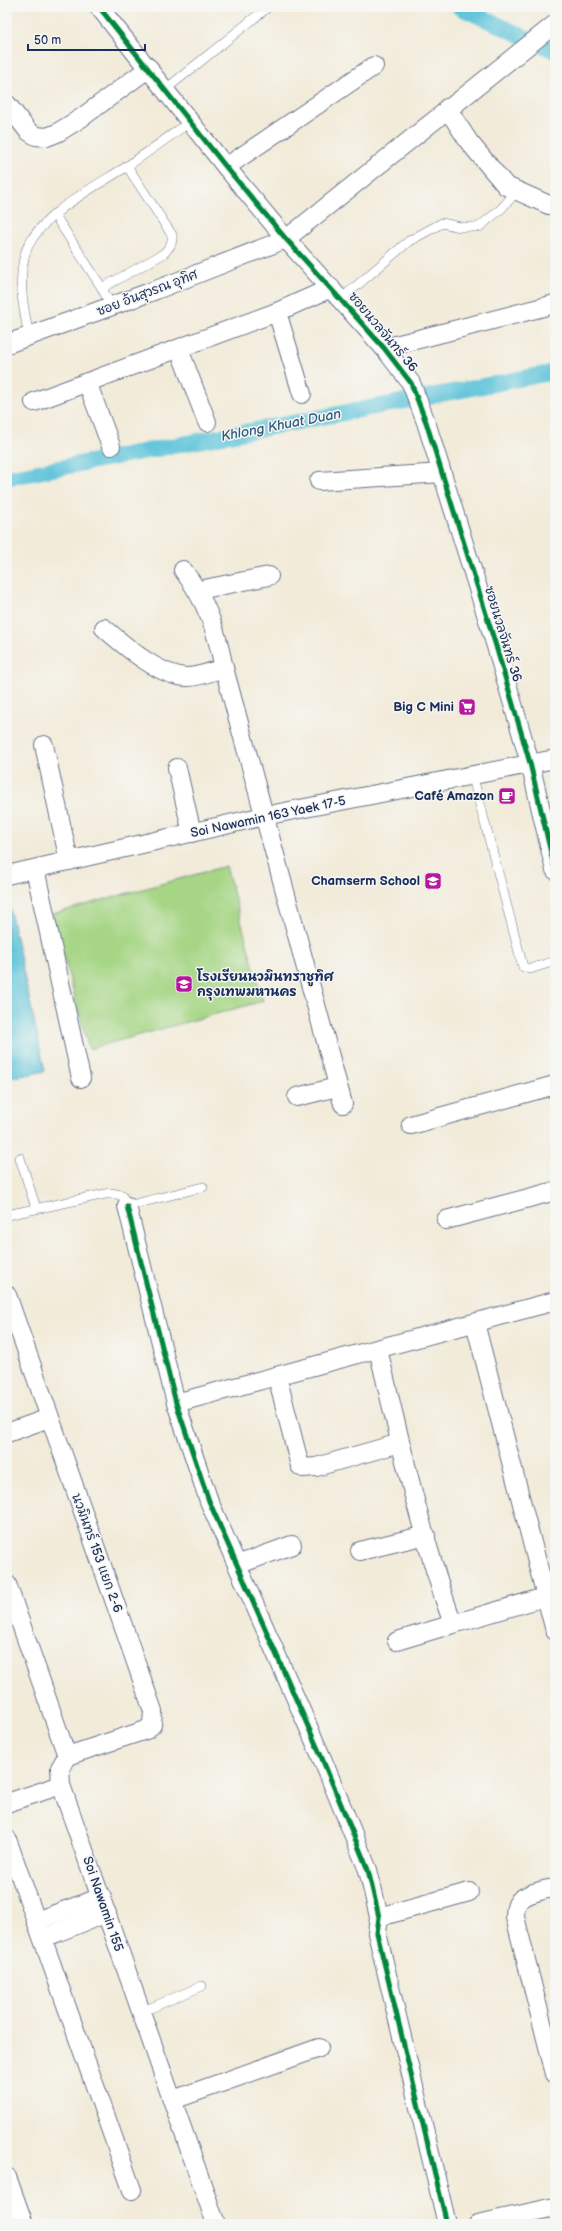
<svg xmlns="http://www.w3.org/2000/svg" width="562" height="2231" font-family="'Balsamiq Sans','Playpen Sans Thai',sans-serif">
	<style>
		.green { fill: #a6d685; stroke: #608272 }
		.water { fill: #5cc3d9; stroke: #3c799c }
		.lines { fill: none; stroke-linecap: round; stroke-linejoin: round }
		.canal { stroke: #5cc3d9; stroke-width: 16 }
		.service-casing { stroke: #667189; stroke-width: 10 }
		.minor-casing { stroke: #667189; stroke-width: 20 }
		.service { stroke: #fff; stroke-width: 9 }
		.minor { stroke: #fff; stroke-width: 18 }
		.cycleway-casing { stroke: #f6f6f2; stroke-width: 8 }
		.cycleway { stroke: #00873e; stroke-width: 5 }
		.labels { text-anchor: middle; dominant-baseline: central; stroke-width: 3; stroke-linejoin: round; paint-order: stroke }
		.street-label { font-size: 13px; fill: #1b2f5e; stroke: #f6f6f2 }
		.poi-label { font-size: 13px; font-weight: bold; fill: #1b2f5e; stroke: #f6f6f2; text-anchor: end }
		.water-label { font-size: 14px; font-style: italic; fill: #2e5b83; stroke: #f6f6f2 }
	</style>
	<rect width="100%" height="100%" fill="#f6f6f2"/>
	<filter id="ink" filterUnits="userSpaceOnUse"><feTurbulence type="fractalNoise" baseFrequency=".025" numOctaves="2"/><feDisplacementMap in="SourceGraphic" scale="8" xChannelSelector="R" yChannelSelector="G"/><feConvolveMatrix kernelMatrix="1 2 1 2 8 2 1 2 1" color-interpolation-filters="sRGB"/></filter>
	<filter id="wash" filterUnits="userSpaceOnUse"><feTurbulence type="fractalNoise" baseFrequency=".012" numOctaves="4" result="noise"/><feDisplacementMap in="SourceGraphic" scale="16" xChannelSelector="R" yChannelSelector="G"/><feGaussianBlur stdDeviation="0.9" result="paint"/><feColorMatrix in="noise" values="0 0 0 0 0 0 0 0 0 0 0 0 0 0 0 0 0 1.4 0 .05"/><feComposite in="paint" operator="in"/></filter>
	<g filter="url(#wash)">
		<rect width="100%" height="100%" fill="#f2ebd9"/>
		<!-- green -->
		<polygon class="green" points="226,866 263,1001 89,1049 52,914"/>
		<!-- water -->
		<polygon class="water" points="7,896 45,1071 7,1079"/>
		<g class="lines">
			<!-- canal -->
			<g class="canal">
				<polyline points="459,7 555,51"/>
				<polyline points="7,478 555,372"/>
			</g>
		</g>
	</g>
	<g filter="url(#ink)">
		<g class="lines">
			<defs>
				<g id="service">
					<polyline points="166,89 268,7"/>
					<polyline points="54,214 102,288 111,306"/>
					<path d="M102,288L163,254C169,248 173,244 172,235L127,166"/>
					<polyline points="341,299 409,241 442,223 460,227 479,227 501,209 517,191"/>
					<path d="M29,336C24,310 18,285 24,258C32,218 95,187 126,167C148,152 170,136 191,121"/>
					<polyline points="472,774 523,967 530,969 555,961"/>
					<polyline points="20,1158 36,1208"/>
					<polyline points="7,1215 110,1193 122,1195 127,1206 203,1187"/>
					<polyline points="141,2012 202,1986"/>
				</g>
				<g id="minor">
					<polyline points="99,7 226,167 286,239 384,348 411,383 426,422 496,646 530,763 555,870"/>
					<polyline points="7,104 28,131 36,136 47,137 57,133 81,118 149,68"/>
					<polyline points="447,108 469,142 506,186 549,205 555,205"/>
					<polyline points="226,167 374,66"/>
					<polyline points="277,312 302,394"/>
					<polyline points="7,344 156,290 286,239 555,24"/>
					<polyline points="384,348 555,304"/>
					<polyline points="179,349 207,422"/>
					<polyline points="87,382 111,446"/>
					<polyline points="34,402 277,312 331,288"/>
					<polyline points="319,481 442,473"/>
					<path d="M183,570C207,602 216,629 224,668L343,1104"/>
					<polyline points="199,590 269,576"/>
					<path d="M104,628C125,646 160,677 188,677C199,677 213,671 224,668"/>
					<polyline points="44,745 69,861"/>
					<polyline points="177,768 192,833"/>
					<polyline points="35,869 81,1078"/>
					<polyline points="7,875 264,816 555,759"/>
					<polyline points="297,1097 337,1087"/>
					<polyline points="411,1125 555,1085"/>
					<polyline points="127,1206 176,1403 209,1501 321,1756 368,1870 379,1917 377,1933 447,2224"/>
					<polyline points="446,1220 555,1191"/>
					<polyline points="7,1295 153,1711 152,1725 146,1730 67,1756"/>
					<polyline points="475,1323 555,1631"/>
					<path d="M378,1349C400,1441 421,1535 453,1624L397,1641"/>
					<polyline points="277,1376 300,1466 303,1468 316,1467 400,1443"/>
					<polyline points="176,1403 555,1301"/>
					<polyline points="7,1433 49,1418"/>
					<polyline points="360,1551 426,1535"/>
					<polyline points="237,1565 292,1545"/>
					<polyline points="7,1584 67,1756 60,1768 61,1785 216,2224"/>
					<polyline points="453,1624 555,1594"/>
					<polyline points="7,1803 61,1785"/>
					<polyline points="7,1839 132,2190"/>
					<path d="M555,1888C545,1889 525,1894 519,1901C515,1906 515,1912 515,1917L555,2074"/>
					<polyline points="379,1917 469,1892"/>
					<polyline points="36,1921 102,1897"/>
					<polyline points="43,1938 107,1913"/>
					<polyline points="173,2100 319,2048"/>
					<polyline points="7,2177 24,2224"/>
					<polyline points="478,2224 555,2207"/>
				</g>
			</defs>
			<!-- service casing -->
			<use href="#service" class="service-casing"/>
			<!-- minor casing -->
			<use href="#minor" class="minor-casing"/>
			<!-- service -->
			<use href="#service" class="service"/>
			<!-- minor -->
			<use href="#minor" class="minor"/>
			<defs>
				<g id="cycleway">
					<polyline points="99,7 226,167 286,239 384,348 411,383 426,422 496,646 530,763 555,870"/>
					<polyline points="127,1206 176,1403 209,1501 321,1756 368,1870 379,1917 377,1933 447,2224"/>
				</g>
			</defs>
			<!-- cycleway casing -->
			<use href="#cycleway" class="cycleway-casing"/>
			<!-- cycleway -->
			<use href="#cycleway" class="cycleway"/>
		</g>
	</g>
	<!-- icons -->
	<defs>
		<symbol id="supermarket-square" viewBox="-11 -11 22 22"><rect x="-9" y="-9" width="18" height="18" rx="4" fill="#b5179e" stroke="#f6f6f2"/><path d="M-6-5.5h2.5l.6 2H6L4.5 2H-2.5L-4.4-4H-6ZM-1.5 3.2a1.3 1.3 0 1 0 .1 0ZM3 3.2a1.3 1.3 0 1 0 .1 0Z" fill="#fff"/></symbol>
		<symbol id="cafe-square" viewBox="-11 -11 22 22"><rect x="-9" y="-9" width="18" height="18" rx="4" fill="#b5179e" stroke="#f6f6f2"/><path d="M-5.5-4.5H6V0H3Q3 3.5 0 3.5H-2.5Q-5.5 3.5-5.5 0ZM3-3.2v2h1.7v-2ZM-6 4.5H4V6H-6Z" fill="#fff"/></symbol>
		<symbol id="school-square" viewBox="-11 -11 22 22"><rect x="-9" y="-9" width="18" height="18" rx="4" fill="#b5179e" stroke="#f6f6f2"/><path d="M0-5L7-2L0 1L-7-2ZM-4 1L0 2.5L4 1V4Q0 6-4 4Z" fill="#fff"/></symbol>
	</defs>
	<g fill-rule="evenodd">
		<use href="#supermarket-square" x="457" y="697" width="20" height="20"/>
		<use href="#cafe-square" x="497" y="786" width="20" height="20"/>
		<use href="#school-square" x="423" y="871" width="20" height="20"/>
		<use href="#school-square" x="174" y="974" width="20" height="20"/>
	</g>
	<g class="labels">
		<!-- street labels -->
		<g class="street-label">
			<text transform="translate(147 293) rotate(-21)">ซอย อ้นสุวรณ อุทิศ</text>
			<text transform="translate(383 332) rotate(50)">ซอยนวลจันทร์ 36</text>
			<text transform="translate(503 634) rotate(73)">ซอยนวลจันทร์ 36</text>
			<text transform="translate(268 817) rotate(-12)">Soi Nawamin 163 Yaek 17-5</text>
			<text transform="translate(97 1553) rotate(70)">นวมินทร์ 153 แยก 2-6</text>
			<text transform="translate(103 1904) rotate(71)">Soi Nawamin 155</text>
		</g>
		<!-- poi labels -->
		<g class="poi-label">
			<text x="454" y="707">Big C Mini</text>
			<text x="494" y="796">Café Amazon</text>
			<text x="420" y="881">Chamserm School</text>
			<text x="197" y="977" text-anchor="start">โรงเรียนนวมินทราชูทิศ<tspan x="197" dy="15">กรุงเทพมหานคร</tspan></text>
		</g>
		<!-- water labels -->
		<g class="water-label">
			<text transform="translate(281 425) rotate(-11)">Khlong Khuat Duan</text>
		</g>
	</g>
	<!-- margin -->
	<rect width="562" height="2231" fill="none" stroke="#f6f6f2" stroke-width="24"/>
	<!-- scale -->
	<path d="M28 44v6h117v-6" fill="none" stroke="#1b2f5e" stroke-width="2"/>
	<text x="34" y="44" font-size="12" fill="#1b2f5e" stroke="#f6f6f2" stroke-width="3" paint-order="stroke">50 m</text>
</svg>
